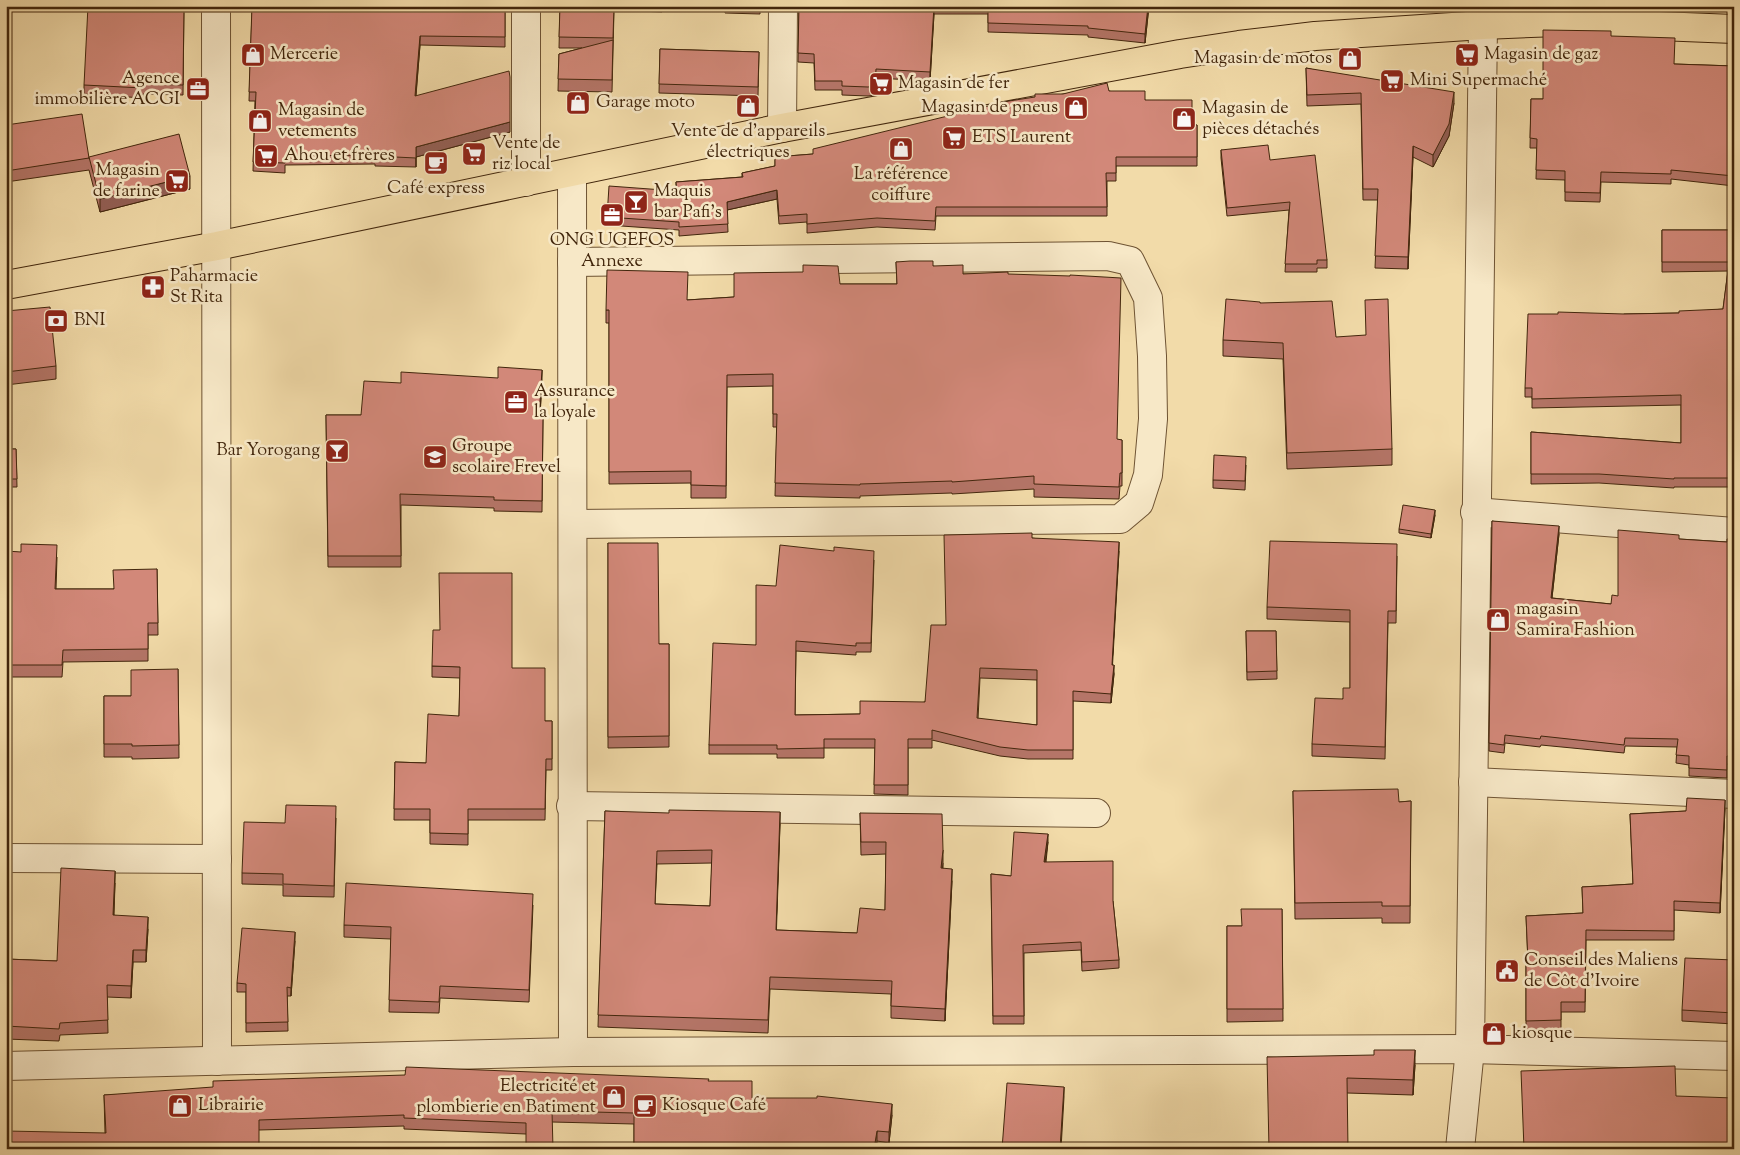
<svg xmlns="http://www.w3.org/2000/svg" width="1740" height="1155" font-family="'Sorts Mill Goudy',serif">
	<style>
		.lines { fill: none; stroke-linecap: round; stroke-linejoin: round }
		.minor-casing { stroke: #6e5333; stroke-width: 30 }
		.major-casing { stroke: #42260c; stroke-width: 30 }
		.minor { stroke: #f7e8c7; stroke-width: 28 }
		.major { stroke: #f2dba9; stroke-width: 28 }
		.wall { fill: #b57568; stroke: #42260c; fill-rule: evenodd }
		.shaded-wall { fill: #935f55; stroke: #42260c }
		.building { fill: #d28879; stroke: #42260c; fill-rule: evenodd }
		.labels { text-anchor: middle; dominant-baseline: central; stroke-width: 5; stroke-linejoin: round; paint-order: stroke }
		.poi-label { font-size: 18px; fill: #42260c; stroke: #f7e8c7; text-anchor: start }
	</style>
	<rect width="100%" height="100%" fill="#f2dba9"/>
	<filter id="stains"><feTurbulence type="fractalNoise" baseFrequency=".004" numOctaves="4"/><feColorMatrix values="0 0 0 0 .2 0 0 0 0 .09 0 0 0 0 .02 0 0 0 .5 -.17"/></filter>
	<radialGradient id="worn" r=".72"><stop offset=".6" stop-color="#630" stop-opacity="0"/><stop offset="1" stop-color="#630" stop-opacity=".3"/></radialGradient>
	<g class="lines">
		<defs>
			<g id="minor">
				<polyline points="216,6 217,1061"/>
				<polyline points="782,128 783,6"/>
				<polyline points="572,173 573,1052"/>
				<polyline points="526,182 526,6"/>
				<polyline points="572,262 1108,256 1130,261 1148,298 1152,356 1153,419 1148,475 1139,503 1120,519 573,524"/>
				<polyline points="1475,512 1734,532"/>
				<polyline points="1473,782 1734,794"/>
				<polyline points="571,806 1096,813"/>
				<polyline points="6,858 217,859"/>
				<polyline points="6,1066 573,1052 1470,1049 1734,1056"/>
				<polyline points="1460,1149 1470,1049 1483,25"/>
			</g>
			<polyline id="major" points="6,285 217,246 782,128 1180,54 1239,45 1315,36 1483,25 1558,22 1734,29"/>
		</defs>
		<!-- minor casing -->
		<use href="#minor" class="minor-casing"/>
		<!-- major casing -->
		<use href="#major" class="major-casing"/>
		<!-- minor -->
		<use href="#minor" class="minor"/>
		<!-- major -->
		<use href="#major" class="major"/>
	</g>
	<!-- wall -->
	<g class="wall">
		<polygon points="184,6 183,95 143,94 143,98 84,94 84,85 156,8"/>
		<polygon points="250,6 505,6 505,47 420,45 416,96 510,132 416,157 416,167 375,166 375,164 285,165 285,173 253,171 255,101 249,101 252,10 250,10"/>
		<polygon points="560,6 663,6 662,12 614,10 612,92 558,91 559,54 582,48 559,48"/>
		<polygon points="725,6 760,6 760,14 725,13"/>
		<polygon points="799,6 1149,6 1145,43 1088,37 1088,35 988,32 988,14 934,14 930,81 876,78 875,95 868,96 842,95 842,90 815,90 814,63 798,62"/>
		<polygon points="660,49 759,52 758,96 659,93"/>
		<polygon points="1674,64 1734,66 1734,186 1671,179 1671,184 1601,182 1600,202 1565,201 1565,180 1536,179 1537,148 1530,148 1531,99 1543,99"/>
		<polygon points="1306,68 1454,103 1449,136 1433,167 1413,157 1408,269 1375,268 1378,200 1363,200 1361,104 1307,106"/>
		<polygon points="1109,91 1145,100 1192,125 1197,125 1197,166 1116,166 1116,181 1107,181 1107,216 936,216 935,230 877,227 807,233 807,222 779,224 777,199 727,210 728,232 679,236 679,230 607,225 607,217 676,191 676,182 742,177 742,173 775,166 775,157 813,154 1063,94"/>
		<polygon points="6,125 89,158 190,189 100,212 89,170 6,182"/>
		<polygon points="1221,150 1270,160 1327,260 1327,268 1317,268 1317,272 1285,272 1289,210 1227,216 1221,158"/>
		<polygon points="1662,230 1734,230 1734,487 1674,487 1674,488 1599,483 1531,484 1531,432 1681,443 1681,405 1532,408 1532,397 1525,397 1525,388 1624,314 1679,313 1723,309 1728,271 1662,272"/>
		<polygon points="896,262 933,266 963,274 1008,274 1117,440 1122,440 1122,486 1120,486 1119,499 1034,497 1034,489 952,494 952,493 860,496 860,498 775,496 777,427 773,427 773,386 727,387 726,498 691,498 691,483 609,484 609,323 606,323 606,310 687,300 734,297 840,284 897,284"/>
		<polygon points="1260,303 1336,337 1392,449 1392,465 1287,469 1283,359 1223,356 1223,340"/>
		<polygon points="6,311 56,366 56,379 6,385"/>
		<polygon points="542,381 540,417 543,417 542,512 494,511 494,508 401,505 401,567 328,567 326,415 361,415 401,383"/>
		<polygon points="6,449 16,449 17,487 6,487"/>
		<polygon points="1246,465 1245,490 1213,488 1213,480"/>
		<polygon points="1435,515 1431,538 1399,533 1399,529"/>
		<polygon points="1492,521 1559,534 1552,598 1611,604 1618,596 1679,539 1727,542 1734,539 1734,765 1727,764 1727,778 1689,776 1689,765 1676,763 1677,747 1625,746 1624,753 1541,745 1540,747 1505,743 1504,753 1489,751"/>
		<path d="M1032,538L1119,551L1112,665L1114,674L1111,703L1073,701V759H1028L1000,756L932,740V748H908V795L874,794L875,748H824V758H777V754H709V745L756,645L776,586L874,560L871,652H856V655L796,651L795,715L860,714L925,702L945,625ZM980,678L1037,680V725L978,719Z"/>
		<polygon points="608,543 659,644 669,644 669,747 608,748"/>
		<polygon points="6,551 57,557 56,589 113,589 157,569 158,635 148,635 148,661 63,662 62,677 6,677"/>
		<polygon points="1397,556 1396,623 1388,623 1385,759 1312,756 1312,744 1350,688 1350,622 1267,619 1267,607"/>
		<polygon points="1246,631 1276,631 1277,679 1247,680"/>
		<polygon points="432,666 512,668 545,721 552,721 552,770 546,770 545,820 468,820 468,845 430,844 430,820 394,820 395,762 426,763 459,716 460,678 432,677"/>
		<polygon points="178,669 179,758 132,759 132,757 104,757 104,696 131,696"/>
		<polygon points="1293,791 1399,802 1411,801 1410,923 1382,923 1382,918 1295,919"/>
		<polygon points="1725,809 1720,913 1674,910 1674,940 1586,940 1585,1012 1561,1012 1561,1030 1526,1030 1526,962 1528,962 1526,916 1583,913 1582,887 1633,884 1630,814"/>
		<path d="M605,811L780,824L776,930L857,933L885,910L886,854L861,855L860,813L943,863V868L952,881L945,1021L891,1018V994L770,989L768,1033L598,1027ZM712,863L710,906L655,904L657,864Z"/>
		<polygon points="336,818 334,897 283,896 283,885 242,884 242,873 285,823"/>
		<polygon points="1048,842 1046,862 1113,901 1119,960 1119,968 1082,971 1081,950 1024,953 1024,1024 993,1024 991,874 1011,876"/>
		<polygon points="115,883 114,915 148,929 146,962 133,962 131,998 107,997 108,1033 60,1035 59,1041 6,1039 6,959 57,961"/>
		<polygon points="533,905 529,1002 440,998 439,1013 389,1012 391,939 344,937 344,925"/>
		<polygon points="1282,909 1283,1021 1227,1022 1227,926 1242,926"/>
		<polygon points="295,941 291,996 287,996 288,1031 246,1032 246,992 237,992 237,983"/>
		<polygon points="1734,960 1734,1024 1682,1021 1682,1010"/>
		<polygon points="1267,1057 1415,1065 1413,1095 1347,1093"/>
		<polygon points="708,1081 752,1098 892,1115 889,1143 877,1141 876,1149 634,1149 634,1124 552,1122 526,1134 404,1129 404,1126 259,1130 105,1133 104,1095"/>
	</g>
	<!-- shaded-wall -->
	<g class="shaded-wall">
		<polygon points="934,6 934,14 930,81 930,72"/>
		<polygon points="1148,6 1149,6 1145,43 1145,34"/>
		<polygon points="420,36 420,45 415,105 415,96"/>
		<polygon points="1454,92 1454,103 1449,136 1433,167 1433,155"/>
		<polygon points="510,122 510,132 416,157 416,167 416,147"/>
		<polygon points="1413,146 1413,157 1408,269 1408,257"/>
		<polygon points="190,176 190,189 100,212 100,199"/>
		<polygon points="777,190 777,199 727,210 727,202"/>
		<polygon points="542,370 542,381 539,428 539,417"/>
		<polygon points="1435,510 1435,515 1431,538 1431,534"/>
		<polygon points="1559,526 1559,534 1551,606 1551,598"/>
		<polygon points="1119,542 1119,551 1112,674 1112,665"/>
		<polygon points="1114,665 1114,674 1111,703 1111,694"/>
		<polygon points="1725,800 1725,809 1720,913 1720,903"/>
		<polygon points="780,812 780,824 776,943 776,930"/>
		<polygon points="1048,834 1048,842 1044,870 1044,862"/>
		<polygon points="943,850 943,863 941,881 941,868"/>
		<polygon points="952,869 952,881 945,1021 945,1009"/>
		<polygon points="115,871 115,883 113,927 113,915"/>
		<polygon points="148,917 148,929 146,962 146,950"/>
		<polygon points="295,932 295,941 291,996 291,988"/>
		<polygon points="133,950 133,962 131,998 131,986"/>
		<polygon points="1415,1050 1415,1065 1413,1095 1413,1080"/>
		<polygon points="1064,1087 1064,1097 1061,1149 1060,1149"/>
		<polygon points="892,1104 892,1115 889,1143 889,1132"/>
		<polygon points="877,1131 877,1141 876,1149 874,1149"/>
	</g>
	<!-- building -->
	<g class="building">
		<polygon points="88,6 129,6 156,8 156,6 184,6 183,85 143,84 143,88 84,85"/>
		<polygon points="252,6 505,6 505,37 420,36 415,96 509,71 510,77 510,122 416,147 416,158 375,156 375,155 285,156 285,163 253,162 256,92 249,92"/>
		<polygon points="560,6 614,6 613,38 559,37"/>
		<polygon points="799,6 934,6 930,72 876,69 875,86 868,87 842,86 842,81 815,81 814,54 798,53"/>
		<polygon points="988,6 1148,6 1145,34 1088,28 1088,26 988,23"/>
		<polygon points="1543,30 1611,31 1611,36 1675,38 1674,64 1734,66 1734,176 1671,170 1671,174 1601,172 1600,193 1565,192 1565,171 1536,170 1537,139 1530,138 1531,99 1543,99"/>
		<polygon points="613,40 612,80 558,79 559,54"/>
		<polygon points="660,49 759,52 758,87 659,84"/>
		<polygon points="1306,68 1454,92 1449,124 1433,155 1413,146 1408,257 1375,256 1378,189 1363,189 1361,93 1307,95"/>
		<polygon points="1107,83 1109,91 1145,91 1145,100 1192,100 1192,125 1197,125 1197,157 1116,157 1116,173 1106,173 1107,207 936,207 935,221 877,218 807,224 807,214 779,216 777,190 727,202 728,224 679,227 679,222 607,217 609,186 677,191 676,182 743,177 742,173 775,166 775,157 813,154 813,149 1009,101 1035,97 1035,94 1063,94"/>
		<polygon points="82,114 89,158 6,171 6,125"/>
		<polygon points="179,134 190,176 100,199 89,157"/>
		<polygon points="1268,145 1270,160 1315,155 1327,260 1317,260 1317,264 1285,264 1290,202 1227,208 1221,150"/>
		<polygon points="1662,230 1734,230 1734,478 1674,478 1674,479 1599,474 1531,474 1531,432 1681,443 1681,395 1532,399 1532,388 1525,388 1528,314 1558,314 1558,312 1624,314 1679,313 1679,311 1723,309 1729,262 1662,262"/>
		<polygon points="910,261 933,261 933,266 963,265 963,274 1008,272 1008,274 1070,276 1070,275 1121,278 1117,439 1122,440 1122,473 1120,473 1119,487 1034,484 1034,476 952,482 952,481 860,484 860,485 775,483 777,414 773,414 773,374 727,375 726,486 691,485 691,471 609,472 609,310 606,310 607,270 688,272 687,300 734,297 734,273 803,272 803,265 838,266 840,284 897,284 896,262"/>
		<polygon points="1226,299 1260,302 1260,303 1332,301 1336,337 1366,335 1365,300 1388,299 1392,449 1287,453 1283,343 1223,340"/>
		<polygon points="50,307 56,366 6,372 6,311"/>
		<polygon points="498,367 542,370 539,417 543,417 542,501 494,500 494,497 400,494 401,556 328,556 326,415 361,415 364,381 401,383 401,372 498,378"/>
		<polygon points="6,449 16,449 17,479 6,479"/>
		<polygon points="1214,455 1246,457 1245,481 1213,480"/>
		<polygon points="1403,505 1435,510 1431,534 1399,529"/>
		<polygon points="1492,521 1559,526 1551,598 1611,604 1612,595 1618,596 1618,530 1679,535 1679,539 1727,542 1727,539 1734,539 1734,757 1727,756 1727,770 1689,768 1689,756 1676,755 1678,739 1625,738 1624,745 1541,736 1540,739 1505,735 1504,745 1489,743"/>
		<path d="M1032,533V538L1119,542L1112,665H1114L1111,694L1073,691V750H1028L1000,747L932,730V739H908V785H874L875,739H824V748L777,749V745H709L713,643L756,645V585L776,586L780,545L834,551V547L874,551L871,643H856V646L796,641L795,715L860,714V701L925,702L931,625H946L944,535ZM980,668L1037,670V725L977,718Z"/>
		<polygon points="1270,541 1397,544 1396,611 1388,611 1385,747 1312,744 1315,698 1343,699 1343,688 1350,688 1350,610 1267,607"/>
		<polygon points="608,543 658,543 659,644 669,644 669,736 608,737"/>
		<polygon points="21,544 57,545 55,589 114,589 113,570 157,569 158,623 148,623 148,649 63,650 62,665 6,665 6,551 21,552"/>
		<polygon points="439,573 512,573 512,668 545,668 545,721 552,721 552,759 546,759 545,809 468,809 468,834 430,833 430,809 394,809 395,762 426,763 428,714 459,716 460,667 432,666 433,630 440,630"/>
		<polygon points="1246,631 1276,631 1277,671 1247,672"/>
		<polygon points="178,669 179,745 132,746 132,744 104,744 104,696 131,696 131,670"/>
		<polygon points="1398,789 1399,802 1411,801 1410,906 1382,906 1382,902 1295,903 1293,791"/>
		<polygon points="1687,798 1725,800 1720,903 1674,901 1674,931 1586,930 1585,1002 1561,1002 1561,1020 1526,1021 1526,962 1528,962 1526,916 1583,913 1582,887 1633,884 1630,814 1686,811"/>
		<polygon points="286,805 336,806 334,886 283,884 283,874 242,873 244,822 285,823"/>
		<path d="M669,810L780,812L776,930L857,933L860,908L885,910L886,842H861L860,813L942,814L943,850L941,868L952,869L945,1009L891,1006L892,981L770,977L768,1020L598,1015L605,811L669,813ZM712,850L710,906L655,904L657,851Z"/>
		<polygon points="1014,832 1048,834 1044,862 1113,861 1113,901 1119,960 1082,962 1081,942 1023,945 1024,1016 993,1016 991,874 1011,876"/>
		<polygon points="61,868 115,871 113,915 148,917 146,950 133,950 131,986 107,985 108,1020 60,1023 59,1029 6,1026 6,959 57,961"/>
		<polygon points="346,883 533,894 529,990 440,986 439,1002 389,1000 391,927 344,925"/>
		<polygon points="1241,909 1282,909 1283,1009 1227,1009 1227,926 1242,926"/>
		<polygon points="242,928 295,932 291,988 287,987 288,1022 246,1023 246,984 237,983"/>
		<polygon points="1685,958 1734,960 1734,1013 1682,1010"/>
		<polygon points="1374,1050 1415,1050 1413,1080 1347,1078 1348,1149 1269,1149 1267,1057 1374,1055"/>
		<polygon points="1675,1066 1676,1096 1734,1098 1734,1149 1524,1149 1521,1071"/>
		<polygon points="406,1067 709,1079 708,1081 752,1081 752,1098 817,1098 817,1096 892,1104 889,1132 877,1131 874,1149 634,1149 634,1113 552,1111 553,1149 526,1149 526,1123 404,1118 404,1115 259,1120 259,1149 6,1149 6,1131 106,1133 104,1095 213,1087 213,1081 405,1075"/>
		<polygon points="1007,1083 1064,1087 1060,1149 1002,1149"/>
	</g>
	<!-- icons -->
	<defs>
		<symbol id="shop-square" viewBox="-11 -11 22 22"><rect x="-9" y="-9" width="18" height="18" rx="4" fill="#8f2418" stroke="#f7e8c7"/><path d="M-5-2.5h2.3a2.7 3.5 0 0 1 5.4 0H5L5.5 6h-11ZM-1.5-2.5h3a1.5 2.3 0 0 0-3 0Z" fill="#fff"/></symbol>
		<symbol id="supermarket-square" viewBox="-11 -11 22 22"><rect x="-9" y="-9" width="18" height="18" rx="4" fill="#8f2418" stroke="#f7e8c7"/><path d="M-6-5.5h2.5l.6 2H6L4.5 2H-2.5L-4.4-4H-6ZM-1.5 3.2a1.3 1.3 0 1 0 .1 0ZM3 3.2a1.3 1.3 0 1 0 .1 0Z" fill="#fff"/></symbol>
		<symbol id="office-square" viewBox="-11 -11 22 22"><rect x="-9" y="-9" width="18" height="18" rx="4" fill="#8f2418" stroke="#f7e8c7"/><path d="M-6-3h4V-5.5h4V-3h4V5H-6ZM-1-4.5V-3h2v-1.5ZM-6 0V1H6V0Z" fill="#fff"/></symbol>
		<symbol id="cafe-square" viewBox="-11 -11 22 22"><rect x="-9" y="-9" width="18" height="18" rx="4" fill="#8f2418" stroke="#f7e8c7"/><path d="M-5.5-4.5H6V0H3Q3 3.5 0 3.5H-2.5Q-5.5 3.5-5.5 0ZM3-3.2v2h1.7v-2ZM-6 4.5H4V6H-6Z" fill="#fff"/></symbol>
		<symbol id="bar-square" viewBox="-11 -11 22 22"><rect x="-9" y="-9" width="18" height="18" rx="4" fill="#8f2418" stroke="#f7e8c7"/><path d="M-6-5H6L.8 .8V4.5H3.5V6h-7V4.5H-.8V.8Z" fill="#fff"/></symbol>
		<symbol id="pharmacy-square" viewBox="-11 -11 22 22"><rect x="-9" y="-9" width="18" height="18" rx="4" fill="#8f2418" stroke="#f7e8c7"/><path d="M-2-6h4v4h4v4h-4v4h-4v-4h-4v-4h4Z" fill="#fff"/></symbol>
		<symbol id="bank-square" viewBox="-11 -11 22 22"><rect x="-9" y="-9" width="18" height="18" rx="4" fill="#8f2418" stroke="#f7e8c7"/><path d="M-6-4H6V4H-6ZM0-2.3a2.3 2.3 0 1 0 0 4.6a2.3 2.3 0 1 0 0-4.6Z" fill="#fff"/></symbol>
		<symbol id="school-square" viewBox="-11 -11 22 22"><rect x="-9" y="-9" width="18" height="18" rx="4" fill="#8f2418" stroke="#f7e8c7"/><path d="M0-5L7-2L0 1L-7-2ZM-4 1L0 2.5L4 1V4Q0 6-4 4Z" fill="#fff"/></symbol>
		<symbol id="civic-square" viewBox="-11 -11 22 22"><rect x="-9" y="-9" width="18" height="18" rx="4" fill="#8f2418" stroke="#f7e8c7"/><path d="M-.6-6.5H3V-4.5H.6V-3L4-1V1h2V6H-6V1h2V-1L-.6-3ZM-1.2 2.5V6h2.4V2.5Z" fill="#fff"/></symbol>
	</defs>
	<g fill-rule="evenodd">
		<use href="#shop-square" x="239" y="41" width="28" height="28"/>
		<use href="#supermarket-square" x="1453" y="41" width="28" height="28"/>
		<use href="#shop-square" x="1336" y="45" width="28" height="28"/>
		<use href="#supermarket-square" x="1378" y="67" width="28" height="28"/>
		<use href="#supermarket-square" x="867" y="70" width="28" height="28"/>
		<use href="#office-square" x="184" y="75" width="28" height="28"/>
		<use href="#shop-square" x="564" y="89" width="28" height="28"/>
		<use href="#shop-square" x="734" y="92" width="28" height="28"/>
		<use href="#shop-square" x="1062" y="94" width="28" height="28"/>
		<use href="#shop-square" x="1170" y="105" width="28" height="28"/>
		<use href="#shop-square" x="246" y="107" width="28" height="28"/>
		<use href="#supermarket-square" x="940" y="124" width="28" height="28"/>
		<use href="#shop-square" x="887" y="135" width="28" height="28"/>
		<use href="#supermarket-square" x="460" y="140" width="28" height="28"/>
		<use href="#supermarket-square" x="252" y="142" width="28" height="28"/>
		<use href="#cafe-square" x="422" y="149" width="28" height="28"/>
		<use href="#supermarket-square" x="163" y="167" width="28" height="28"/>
		<use href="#bar-square" x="622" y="188" width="28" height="28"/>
		<use href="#office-square" x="598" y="201" width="28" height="28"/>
		<use href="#pharmacy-square" x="139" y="273" width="28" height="28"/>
		<use href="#bank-square" x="42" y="307" width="28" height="28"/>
		<use href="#office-square" x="502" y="388" width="28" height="28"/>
		<use href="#bar-square" x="323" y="437" width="28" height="28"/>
		<use href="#school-square" x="421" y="443" width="28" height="28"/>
		<use href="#shop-square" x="1484" y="606" width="28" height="28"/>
		<use href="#civic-square" x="1493" y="957" width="28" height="28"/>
		<use href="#shop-square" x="1480" y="1020" width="28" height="28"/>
		<use href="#shop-square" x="600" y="1083" width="28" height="28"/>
		<use href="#shop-square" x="166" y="1092" width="28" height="28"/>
		<use href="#cafe-square" x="631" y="1092" width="28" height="28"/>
	</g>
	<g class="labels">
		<!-- poi labels -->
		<g class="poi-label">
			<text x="270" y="55">Mercerie</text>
			<text x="1484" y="55">Magasin de gaz</text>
			<text x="1332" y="59" text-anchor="end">Magasin de motos</text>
			<text x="180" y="79" text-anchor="end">Agence<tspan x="180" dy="21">immobilière ACGI</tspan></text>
			<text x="1410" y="81">Mini Supermaché</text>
			<text x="898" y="84">Magasin de fer</text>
			<text x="596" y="103">Garage moto</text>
			<text x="1058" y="108" text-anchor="end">Magasin de pneus</text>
			<text x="1202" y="109">Magasin de<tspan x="1202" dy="21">pièces détachés</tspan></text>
			<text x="278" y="111">Magasin de<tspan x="278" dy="21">vetements</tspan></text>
			<text x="748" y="132" text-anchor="middle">Vente de d'appareils<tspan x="748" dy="21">électriques</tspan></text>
			<text x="972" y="138">ETS Laurent</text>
			<text x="492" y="144">Vente de<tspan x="492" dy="21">riz local</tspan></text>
			<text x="284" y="156">Ahou et frères</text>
			<text x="160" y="171" text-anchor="end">Magasin<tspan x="160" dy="21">de farine</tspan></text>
			<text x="901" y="175" text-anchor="middle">La référence<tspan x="901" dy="21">coiffure</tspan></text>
			<text x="436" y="189" text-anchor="middle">Café express</text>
			<text x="654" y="192">Maquis<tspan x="654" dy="21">bar Pafi's</tspan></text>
			<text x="612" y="241" text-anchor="middle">ONG UGEFOS<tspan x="612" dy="21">Annexe</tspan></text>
			<text x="170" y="277">Paharmacie<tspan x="170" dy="21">St Rita</tspan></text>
			<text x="74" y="321">BNI</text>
			<text x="534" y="392">Assurance<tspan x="534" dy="21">la loyale</tspan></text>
			<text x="452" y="447">Groupe<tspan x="452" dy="21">scolaire Frevel</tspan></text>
			<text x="320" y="451" text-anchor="end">Bar Yorogang</text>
			<text x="1516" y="610">magasin<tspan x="1516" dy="21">Samira Fashion</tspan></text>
			<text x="1524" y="961">Conseil des Maliens<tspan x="1524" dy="21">de Côt d'Ivoire</tspan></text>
			<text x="1512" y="1034">kiosque</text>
			<text x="596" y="1087" text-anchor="end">Electricité et<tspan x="596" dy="21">plombierie en Batiment</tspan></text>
			<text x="198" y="1106">Librairie</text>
			<text x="662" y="1106">Kiosque Café</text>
		</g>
	</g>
	<!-- margin -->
	<rect width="1740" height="1155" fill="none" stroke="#f2dba9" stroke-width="25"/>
	<rect x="8" y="8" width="1725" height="1140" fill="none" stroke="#42260c" stroke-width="2.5"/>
	<rect x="12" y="12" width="1715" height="1130" fill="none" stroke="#42260c"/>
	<rect width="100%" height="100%" filter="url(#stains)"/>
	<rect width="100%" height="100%" fill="url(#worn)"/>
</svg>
